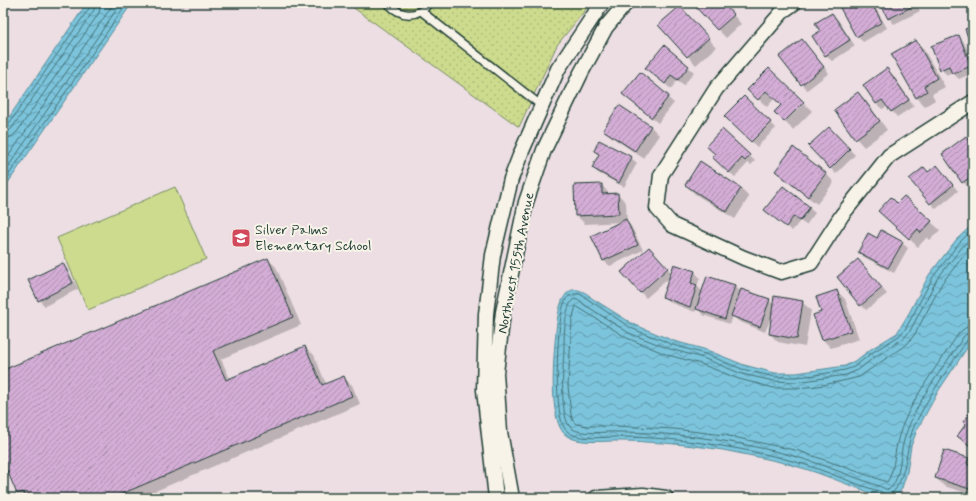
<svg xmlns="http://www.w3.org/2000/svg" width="976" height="501" font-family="Mynerve,sans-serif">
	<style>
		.grass { fill: #cddb8e; stroke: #768c61 }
		.park { fill: url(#park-dots); stroke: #768c61 }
		.water { fill: url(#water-waves); stroke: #578e99 }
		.shadow { fill: #0003 }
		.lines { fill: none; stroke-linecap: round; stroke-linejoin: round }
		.shore { stroke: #447377; stroke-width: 1 }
		.building { fill: url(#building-hatch); stroke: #1f3d34 }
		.lane-casing { stroke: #1f3d34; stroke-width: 10 }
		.street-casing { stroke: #1f3d34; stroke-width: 17 }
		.lane { stroke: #f7f3e8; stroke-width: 7 }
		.street { stroke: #f7f3e8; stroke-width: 14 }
		.labels { text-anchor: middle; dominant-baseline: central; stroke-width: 4; stroke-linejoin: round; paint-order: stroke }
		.poi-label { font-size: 14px; fill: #1f3d34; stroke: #f7f3e8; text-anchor: start }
		.street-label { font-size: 14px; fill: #1f3d34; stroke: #f7f3e8 }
	</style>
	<defs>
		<pattern id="park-dots" width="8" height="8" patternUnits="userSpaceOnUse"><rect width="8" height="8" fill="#cddb8e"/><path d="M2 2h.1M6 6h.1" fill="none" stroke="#b0bd7b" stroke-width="1.8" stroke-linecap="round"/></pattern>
		<pattern id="water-waves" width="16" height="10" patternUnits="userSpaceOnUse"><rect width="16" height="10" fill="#7cc4dc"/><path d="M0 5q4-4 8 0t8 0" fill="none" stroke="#65a0b3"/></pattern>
		<pattern id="building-hatch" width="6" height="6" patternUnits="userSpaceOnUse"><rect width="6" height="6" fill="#d4add6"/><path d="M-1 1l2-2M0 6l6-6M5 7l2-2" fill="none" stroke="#ab8eae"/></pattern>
	</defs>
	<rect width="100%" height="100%" fill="#ecdee3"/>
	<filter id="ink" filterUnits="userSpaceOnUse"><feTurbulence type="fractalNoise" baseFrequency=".025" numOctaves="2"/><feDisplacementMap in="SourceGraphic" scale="8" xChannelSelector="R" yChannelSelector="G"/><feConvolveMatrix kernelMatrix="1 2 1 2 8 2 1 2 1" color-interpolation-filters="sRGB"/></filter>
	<g filter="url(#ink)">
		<!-- grass -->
		<polygon class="grass" points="175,187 206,259 88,310 57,238"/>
		<!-- park -->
		<polygon class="park" points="347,3 591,3 557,45 519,127"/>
		<!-- water -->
		<g class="water">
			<polygon points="87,3 132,3 3,190 3,126"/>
			<path d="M973,224V339L939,390L917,430L911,446L907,472L902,488L898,495C895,496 892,498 889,498C881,498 870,493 863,490C840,482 818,472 795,466C771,459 747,455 723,450C698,446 671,443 645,442C635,441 625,441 615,441C602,441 579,444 567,436C547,423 554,354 556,331C558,312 562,275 590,296V297L633,324L674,341L707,350L744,365L775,373H796L845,366L858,359L871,349L897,333L909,313L929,275L956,240Z"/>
		</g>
		<!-- shadow -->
		<g class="shadow">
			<polygon points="693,3 731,3 733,5 728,9 741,24 726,38"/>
			<polygon points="847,3 873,3 887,28 863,42 857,36"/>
			<polygon points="882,3 916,3 920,11 894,24 889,18"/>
			<polygon points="832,14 838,20 855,46 832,61 826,56 814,36 821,31"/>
			<polygon points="688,16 716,47 696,65 660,25"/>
			<polygon points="959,36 964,42 973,64 973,73 959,79 952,72 947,75 941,69"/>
			<polygon points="802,40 829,73 807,90 781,57"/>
			<polygon points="916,41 924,50 945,87 932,94 935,100 925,106 916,97"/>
			<polygon points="664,46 694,72 684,85 677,80 671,89 652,73"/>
			<polygon points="769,69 812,111 793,130 775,112 782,105 775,98 767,107 749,90"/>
			<polygon points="887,70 893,75 914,106 897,117 888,106 882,109 877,104 864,85"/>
			<polygon points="640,74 674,103 658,123 629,99"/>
			<polygon points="858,93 867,102 887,130 864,147 856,138"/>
			<polygon points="744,97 776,128 757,147 725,116"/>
			<polygon points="650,126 659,135 643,158 613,138 604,130"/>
			<polygon points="829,128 855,155 836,174 810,146"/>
			<polygon points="722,130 755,161 751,165 748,163 735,177 719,163 716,154"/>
			<polygon points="965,138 973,146 973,185 969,188 963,182 943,154"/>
			<polygon points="793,148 826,174 834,182 817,204 784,179 776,170"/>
			<polygon points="595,151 631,158 637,163 624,187 598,173 593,168 599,155"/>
			<polygon points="700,163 741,189 749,197 735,219 695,194 686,185"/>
			<polygon points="937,166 958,191 936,209 931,203 928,173"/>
			<polygon points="602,185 610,195 618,194 626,203 627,222 631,226 643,250 610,266 604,261 593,236 622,222 585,224 576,215"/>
			<polygon points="783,187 815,213 806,225 800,221 792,231 765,210"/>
			<polygon points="897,205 931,222 940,230 930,240 927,237 918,247 888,219"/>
			<polygon points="878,239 902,243 908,248 894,273 864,257 859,252"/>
			<polygon points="654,254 672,273 675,265 695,272 700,278 697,286 703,292 735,286 741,292 769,300 774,305 802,302 811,310 805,347 778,342 770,334 772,316 765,332 738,321 733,316 730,324 703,315 697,308 695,312 669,302 664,297 671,276 646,298 622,272"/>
			<polygon points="268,259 276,267 301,325 221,359 230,379 305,347 314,355 326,384 343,377 352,385 360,404 139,498 23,498 18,493 12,478 3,468 3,372"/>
			<polygon points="858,260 887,294 866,310 861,305"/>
			<polygon points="63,264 68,270 78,289 45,306 39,300"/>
			<polygon points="837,291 845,299 859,339 831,348 823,340 822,313"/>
			<polygon points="973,413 973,449 958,436"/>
			<polygon points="968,459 973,464 973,495 944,486 936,478"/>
		</g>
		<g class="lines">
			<!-- shore -->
			<g class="shore">
				<polyline points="3,127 8,125 90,7 90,3"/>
				<polyline points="3,133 8,132 12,128 94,10 95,3"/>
				<polyline points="3,139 11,137 17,132 99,13 101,3"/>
				<polyline points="3,164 114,3"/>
				<polyline points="3,174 121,3"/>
				<polyline points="3,183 127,3"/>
				<path d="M973,236L963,246L937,279L910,331L904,338L876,356L858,370L846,375L796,382L774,381L742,374L703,358L670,349L629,333L585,305L581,301L574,299C564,306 564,339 564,351C563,367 559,417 571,428C581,436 606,431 618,432C634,432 649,433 664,434C708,437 754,445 797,457C818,463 837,471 857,478C867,482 878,485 888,490C900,483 900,456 903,444C913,404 942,370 964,336L968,333L973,332"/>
				<path d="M973,244L942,283L915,334L907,344L859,377L847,380L818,386L796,388H774L739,379L701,364L668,355L627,338L576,306L572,320L568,386L571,415L573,421L576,424L588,426H617L674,429L724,435L799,451L887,482C894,472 894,456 897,444C898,437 901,430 903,424C917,391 940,362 959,333L965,328L973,326"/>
				<path d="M885,498V495L882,492C853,484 825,470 796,462C772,455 747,450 722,446C687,440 651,437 616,437C602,437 584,440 571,434C568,432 564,429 563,425C554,408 556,315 566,299C569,295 575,293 580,294L631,328L645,334L657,338L673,345L705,354L742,369L775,377H796L816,375L845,370L854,367L873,352L899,336L906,328L933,277L959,243L973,229"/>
				<path d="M891,498V494C906,482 906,447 913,429C927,397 949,368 968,339L973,337"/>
			</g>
		</g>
		<!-- building -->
		<g class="building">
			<polygon points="692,3 723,3 734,15 717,30"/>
			<polygon points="845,3 871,3 882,22 856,37 839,6"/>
			<polygon points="880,3 914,3 915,5 888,19"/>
			<polygon points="680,6 709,38 687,57 658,25"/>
			<polygon points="832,13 850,40 825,56 812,36 820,31 815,23"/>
			<polygon points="973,26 973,51 965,29"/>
			<polygon points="959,35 971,66 952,74 949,66 940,70 931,46"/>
			<polygon points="802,39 824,67 801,85 779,57"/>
			<polygon points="916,40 937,78 924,86 927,91 916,98 891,54"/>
			<polygon points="664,45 689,66 678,80 671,75 665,84 645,68"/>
			<polygon points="769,68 804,102 784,122 774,112 781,105 766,91 758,100 747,90"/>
			<polygon points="887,68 909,100 891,112 882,100 876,104 863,85"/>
			<polygon points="640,72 669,96 652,118 622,94"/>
			<polygon points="858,92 880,121 855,139 834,110"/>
			<polygon points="744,96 771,122 751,142 724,116"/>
			<polygon points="619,105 651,126 635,151 603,130"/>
			<polygon points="829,127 850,149 830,169 808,146"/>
			<polygon points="722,129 750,155 745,161 742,158 729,173 712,157 715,154 706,146"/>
			<polygon points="966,136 973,147 973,175 962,183 942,154"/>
			<polygon points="599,140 632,157 619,183 592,168 599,154 594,151"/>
			<polygon points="793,147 826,173 808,197 775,171"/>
			<polygon points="700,161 741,188 727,212 685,185"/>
			<polygon points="937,165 953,185 930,204 909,179 924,167 928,172"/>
			<polygon points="602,184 602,194 618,193 619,214 575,216 574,185"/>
			<polygon points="783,186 810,207 800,221 794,216 786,227 764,210"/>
			<polygon points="904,196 932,221 921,233 918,229 909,239 878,211 891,197 897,203"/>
			<polygon points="626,219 638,245 603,261 591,236"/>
			<polygon points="881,230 903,242 888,268 858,252 868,233 877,238"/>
			<polygon points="649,247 668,268 640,293 621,272"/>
			<polygon points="268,258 293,317 213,351 226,380 305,346 322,385 344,376 352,396 112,498 26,498 23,492 17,494 7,470 3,471 3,370"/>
			<polygon points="858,259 882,288 860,306 837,277"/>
			<polygon points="63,263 73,283 38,301 28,280"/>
			<polygon points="674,264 695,271 691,283 697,285 690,307 662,297"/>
			<polygon points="707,276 735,285 725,319 696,309"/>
			<polygon points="741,289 770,299 760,327 731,316"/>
			<polygon points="837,290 851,331 822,340 813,315 821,312 816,297"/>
			<polygon points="774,296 803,301 797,339 769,334"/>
			<polygon points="972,410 973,411 973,448 957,436 966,424 963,422"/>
			<polygon points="944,450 969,458 967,464 973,467 973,490 935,478"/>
		</g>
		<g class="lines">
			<defs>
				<g id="lane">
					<path d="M388,3C400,17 417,19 429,3"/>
					<polyline points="421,11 543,107"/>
				</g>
				<g id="street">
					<polyline points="794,3 784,10 716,89 661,175 657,208 672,225 744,258 781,272 811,263 842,215 889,156 973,102"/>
					<polyline points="496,498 484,390 486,314 493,255 511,179 521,153 558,69 602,3"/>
					<polyline points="512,498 500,432 496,373 503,312 526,202 544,150 581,73 606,27 626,3"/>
					<polyline points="596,498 643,495 666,498"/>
				</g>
			</defs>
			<!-- lane casing -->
			<use href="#lane" class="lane-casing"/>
			<!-- street casing -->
			<use href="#street" class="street-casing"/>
			<!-- lane -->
			<use href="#lane" class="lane"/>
			<!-- street -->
			<use href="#street" class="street"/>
		</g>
	</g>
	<!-- icons -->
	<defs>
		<symbol id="school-square" viewBox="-11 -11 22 22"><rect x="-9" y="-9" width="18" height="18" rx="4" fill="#d1495b" stroke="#f7f3e8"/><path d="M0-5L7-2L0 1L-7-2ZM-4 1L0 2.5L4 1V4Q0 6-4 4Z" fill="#fff"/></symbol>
	</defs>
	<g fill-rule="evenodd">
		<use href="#school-square" x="230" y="227" width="22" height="22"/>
	</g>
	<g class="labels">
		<!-- poi labels -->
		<g class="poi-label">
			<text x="255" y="230">Silver Palms<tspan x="255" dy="16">Elementary School</tspan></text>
		</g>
		<!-- street labels -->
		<g class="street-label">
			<text transform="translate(516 263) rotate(-79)">Northwest 155th Avenue</text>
		</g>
	</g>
	<!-- margin -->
	<rect width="976" height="501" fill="none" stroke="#f7f3e8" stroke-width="16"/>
	<rect x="8" y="8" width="960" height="485" fill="none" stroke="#1f3d34" stroke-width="1.5" filter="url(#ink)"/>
</svg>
